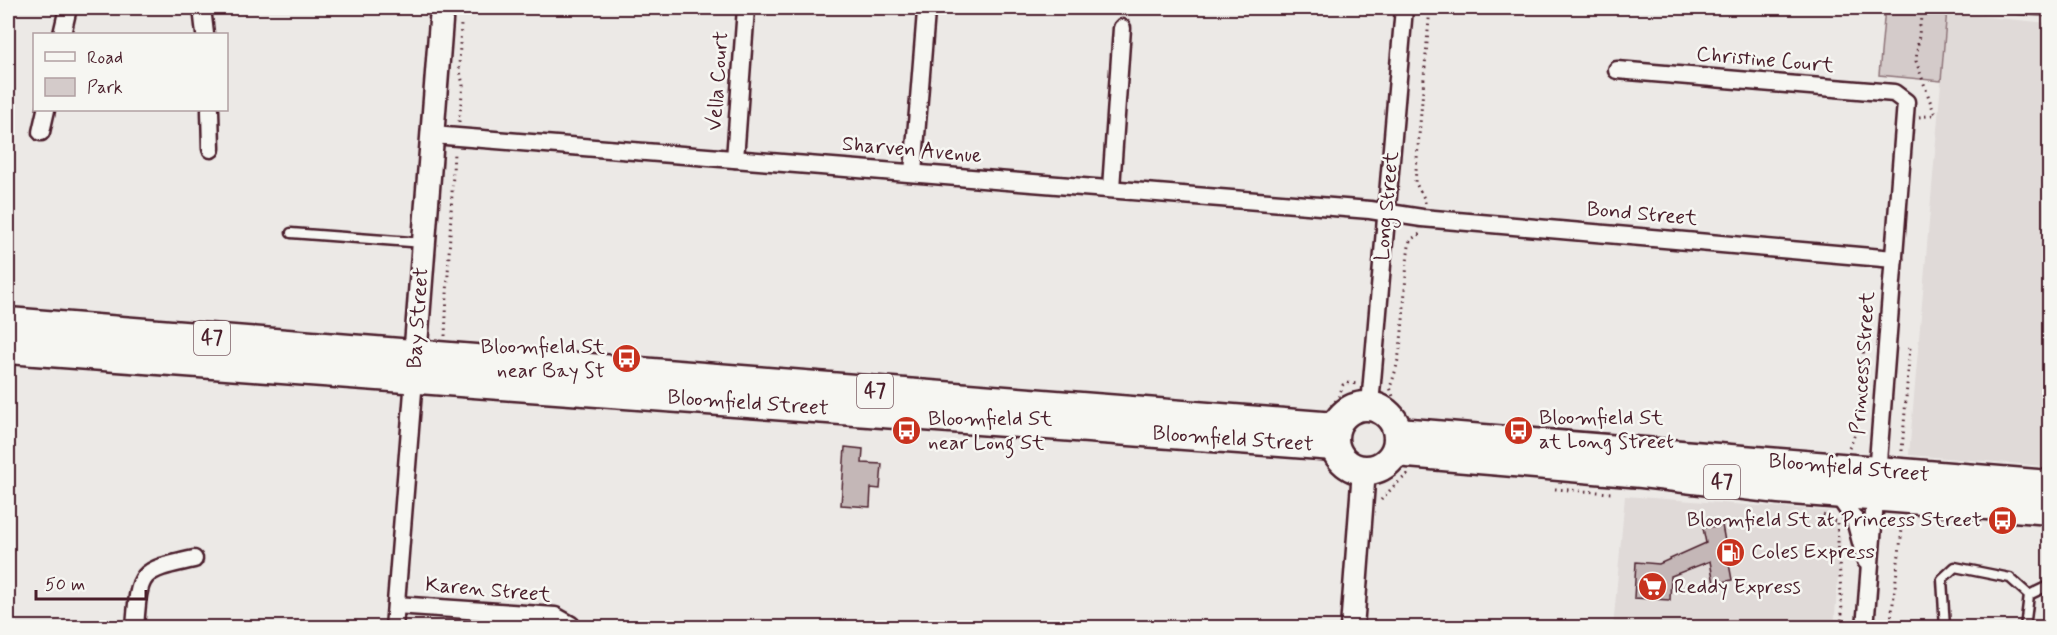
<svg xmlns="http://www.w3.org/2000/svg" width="2057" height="635" font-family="Mynerve,sans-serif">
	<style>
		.built { fill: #e0dad8 }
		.green { fill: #d4cbca; stroke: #8f757a; stroke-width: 1.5 }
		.building { fill: #c4b7b7; stroke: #4a1f2b; stroke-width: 1.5 }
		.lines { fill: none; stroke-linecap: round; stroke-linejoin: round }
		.lane-casing { stroke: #4a1f2b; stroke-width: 13 }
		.street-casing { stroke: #4a1f2b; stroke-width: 21 }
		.secondary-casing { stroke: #4a1f2b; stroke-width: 27 }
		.highway-casing { stroke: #4a1f2b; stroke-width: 33 }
		.path { stroke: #4a1f2b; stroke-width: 3; stroke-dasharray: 1.5 4.5; stroke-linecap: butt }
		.lane { stroke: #f6f6f2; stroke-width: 8 }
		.street { stroke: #f6f6f2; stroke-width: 16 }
		.secondary { stroke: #f6f6f2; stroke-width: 22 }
		.highway { stroke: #f6f6f2; stroke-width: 28 }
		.labels { text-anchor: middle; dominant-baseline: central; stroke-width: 5; stroke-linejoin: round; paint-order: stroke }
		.shield { fill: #f6f6f2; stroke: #7e6067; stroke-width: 1.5 }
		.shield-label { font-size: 20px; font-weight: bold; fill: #4a1f2b }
		.street-label { font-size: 21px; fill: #4a1f2b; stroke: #f6f6f2 }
		.poi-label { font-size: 21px; fill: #4a1f2b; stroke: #f6f6f2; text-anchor: start }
	</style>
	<rect width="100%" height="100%" fill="#ece9e6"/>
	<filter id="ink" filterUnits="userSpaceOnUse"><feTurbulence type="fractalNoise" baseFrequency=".0167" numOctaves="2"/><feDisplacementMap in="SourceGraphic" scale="12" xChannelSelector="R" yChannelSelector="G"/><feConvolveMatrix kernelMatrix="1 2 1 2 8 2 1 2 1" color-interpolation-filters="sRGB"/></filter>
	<g filter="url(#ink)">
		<!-- built -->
		<g class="built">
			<polygon points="1947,13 2049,23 2050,379 2043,466 1909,455"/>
			<polygon points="1625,496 1828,511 1841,539 1834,627 1613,628"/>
		</g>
		<!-- green -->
		<polygon class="green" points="1885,8 2049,8 2049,17 1947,9 1941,81 1879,75"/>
		<!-- building -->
		<g class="building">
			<polygon points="845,447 863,449 862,463 882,464 880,489 871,488 870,507 841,505"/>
			<polygon points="1722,525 1732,580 1714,584 1710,561 1671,576 1670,600 1634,598 1636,562 1659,564 1706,543 1703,528"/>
		</g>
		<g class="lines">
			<defs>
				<g id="lane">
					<polyline points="291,233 424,243"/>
					<polyline points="2029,595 2050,585"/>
					<polyline points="1945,628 1942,579 1955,567 2010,578 2029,595 2025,628"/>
				</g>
				<g id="street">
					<polyline points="202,8 205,34"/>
					<polyline points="62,34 68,8"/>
					<polyline points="1617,70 1894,93 1906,102 1865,628"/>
					<polyline points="210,110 211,149"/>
					<polyline points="41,132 46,110"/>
					<polyline points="433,135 1370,210 1422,218 1894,259"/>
					<polyline points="735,159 746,8"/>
					<polyline points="913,173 926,12"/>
					<polyline points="1111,188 1122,28"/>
					<polyline points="1370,405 1404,8"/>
					<polyline points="1837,494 1855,520 1866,561"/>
					<polyline points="396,605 555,616 571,625 572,628"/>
					<path d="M135,628C139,571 139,571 194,559"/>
					<polyline points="394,628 414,379"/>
				</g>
				<g id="secondary">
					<polyline points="414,371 442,8"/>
					<polyline points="1352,628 1364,470"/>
				</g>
				<g id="highway">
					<polyline points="8,322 1335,427"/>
					<polyline points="8,349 1334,446"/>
					<circle cx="1366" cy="438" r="32"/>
					<polyline points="1398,432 2050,485"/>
					<polyline points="1396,452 1642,473 1779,489 2050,510"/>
				</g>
			</defs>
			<!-- lane casing -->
			<use href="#lane" class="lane-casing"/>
			<!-- street casing -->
			<use href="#street" class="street-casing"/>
			<!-- secondary casing -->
			<use href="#secondary" class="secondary-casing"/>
			<!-- highway casing -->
			<use href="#highway" class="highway-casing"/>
			<!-- path -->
			<g class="path">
				<polyline points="1919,117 1935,115 1916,61 1922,8"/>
				<polyline points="459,122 463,85 459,66 461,24"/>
				<polyline points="1425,203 1425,200 1415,182 1430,8"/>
				<polyline points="445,336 454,152"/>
				<polyline points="1331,406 1339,397 1343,385 1348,383 1359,384"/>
				<path d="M1402,411L1395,403L1390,387C1407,346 1402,285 1410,240L1420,234"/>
				<path d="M1849,448C1863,425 1863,346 1865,316"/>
				<polyline points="1902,451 1910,346"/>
				<polyline points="1555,489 1611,493"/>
				<polyline points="1381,500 1394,486 1408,474"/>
				<polyline points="1823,515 1838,523"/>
				<polyline points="1837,523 1842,612 1841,628"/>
				<polyline points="1890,628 1903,521"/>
			</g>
			<!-- lane -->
			<use href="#lane" class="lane"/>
			<!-- street -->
			<use href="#street" class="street"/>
			<!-- secondary -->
			<use href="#secondary" class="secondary"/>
			<!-- highway -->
			<use href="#highway" class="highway"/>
		</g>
	</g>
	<!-- icons -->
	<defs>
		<symbol id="bus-disc" viewBox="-11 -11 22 22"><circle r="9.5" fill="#c8321e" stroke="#f6f6f2"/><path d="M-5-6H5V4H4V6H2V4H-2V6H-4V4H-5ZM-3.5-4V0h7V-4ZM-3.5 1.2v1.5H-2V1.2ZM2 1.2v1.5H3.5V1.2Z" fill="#fff"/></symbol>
		<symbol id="fuel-disc" viewBox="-11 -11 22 22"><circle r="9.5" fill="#c8321e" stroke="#f6f6f2"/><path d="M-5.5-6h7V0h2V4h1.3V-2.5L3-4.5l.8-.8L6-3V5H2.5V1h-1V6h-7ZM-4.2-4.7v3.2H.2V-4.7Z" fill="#fff"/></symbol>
		<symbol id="supermarket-disc" viewBox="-11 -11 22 22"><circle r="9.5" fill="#c8321e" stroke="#f6f6f2"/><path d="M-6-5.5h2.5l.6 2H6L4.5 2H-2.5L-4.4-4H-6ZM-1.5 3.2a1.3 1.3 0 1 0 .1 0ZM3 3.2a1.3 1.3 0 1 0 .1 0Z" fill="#fff"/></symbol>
	</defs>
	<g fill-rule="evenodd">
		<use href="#bus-disc" x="610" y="342" width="33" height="33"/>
		<use href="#bus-disc" x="1502" y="414" width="33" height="33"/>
		<use href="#bus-disc" x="890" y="414" width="33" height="33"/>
		<use href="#bus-disc" x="1986" y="504" width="33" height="33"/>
		<use href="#fuel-disc" x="1714" y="536" width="33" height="33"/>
		<use href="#supermarket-disc" x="1636" y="570" width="33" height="33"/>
	</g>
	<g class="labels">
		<!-- shield labels -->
		<g class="shield">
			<rect x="194" y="321" width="36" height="34" rx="4.5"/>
			<rect x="857" y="374" width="36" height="34" rx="4.5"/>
			<rect x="1704" y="465" width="36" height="34" rx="4.5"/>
		</g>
		<g class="shield-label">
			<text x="212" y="338">47</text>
			<text x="875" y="391">47</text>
			<text x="1722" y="482">47</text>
		</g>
		<!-- street labels -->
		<g class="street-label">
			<text transform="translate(1765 60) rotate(5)">Christine Court</text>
			<text transform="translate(718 81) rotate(-86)">Vella Court</text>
			<text transform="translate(912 150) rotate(5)">Sharven Avenue</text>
			<text transform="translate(1387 206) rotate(-85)">Long Street</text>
			<text transform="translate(1642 214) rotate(5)">Bond Street</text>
			<text transform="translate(418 318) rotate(-86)">Bay Street</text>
			<text transform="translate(1863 363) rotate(-86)">Princess Street</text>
			<text transform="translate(748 403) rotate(4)">Bloomfield Street</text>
			<text transform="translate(1233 439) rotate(4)">Bloomfield Street</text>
			<text transform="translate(1849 468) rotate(5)">Bloomfield Street</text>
			<text transform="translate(488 590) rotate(5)">Karen Street</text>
		</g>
		<!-- poi labels -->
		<g class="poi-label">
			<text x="605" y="347" text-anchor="end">Bloomfield St<tspan x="605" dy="24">near Bay St</tspan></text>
			<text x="1539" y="418">Bloomfield St<tspan x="1539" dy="24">at Long Street</tspan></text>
			<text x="928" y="419">Bloomfield St<tspan x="928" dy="24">near Long St</tspan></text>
			<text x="1982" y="520" text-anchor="end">Bloomfield St at Princess Street</text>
			<text x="1751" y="552">Coles Express</text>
			<text x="1674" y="587">Reddy Express</text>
		</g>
	</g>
	<!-- margin -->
	<rect width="2057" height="635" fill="none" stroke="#f6f6f2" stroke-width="30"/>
	<rect x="15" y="15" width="2027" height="605" fill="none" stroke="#4a1f2b" stroke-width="2" filter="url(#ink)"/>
	<!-- legend -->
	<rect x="33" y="33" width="195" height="78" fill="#f6f6f2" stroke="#b1a0a2" stroke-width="1.5"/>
	<rect x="45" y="52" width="30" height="9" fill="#f6f6f2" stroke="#b1a0a2" stroke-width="1.5"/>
	<text x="87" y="63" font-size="18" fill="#4a1f2b">Road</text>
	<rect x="45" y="78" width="30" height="18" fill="#d4cbca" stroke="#b1a0a2" stroke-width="1.5"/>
	<text x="87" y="93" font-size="18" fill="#4a1f2b">Park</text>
	<!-- scale -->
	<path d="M36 590v9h110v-9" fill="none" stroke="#4a1f2b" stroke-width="3"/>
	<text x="45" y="590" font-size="18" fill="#4a1f2b" stroke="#f6f6f2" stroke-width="4.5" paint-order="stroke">50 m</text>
</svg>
